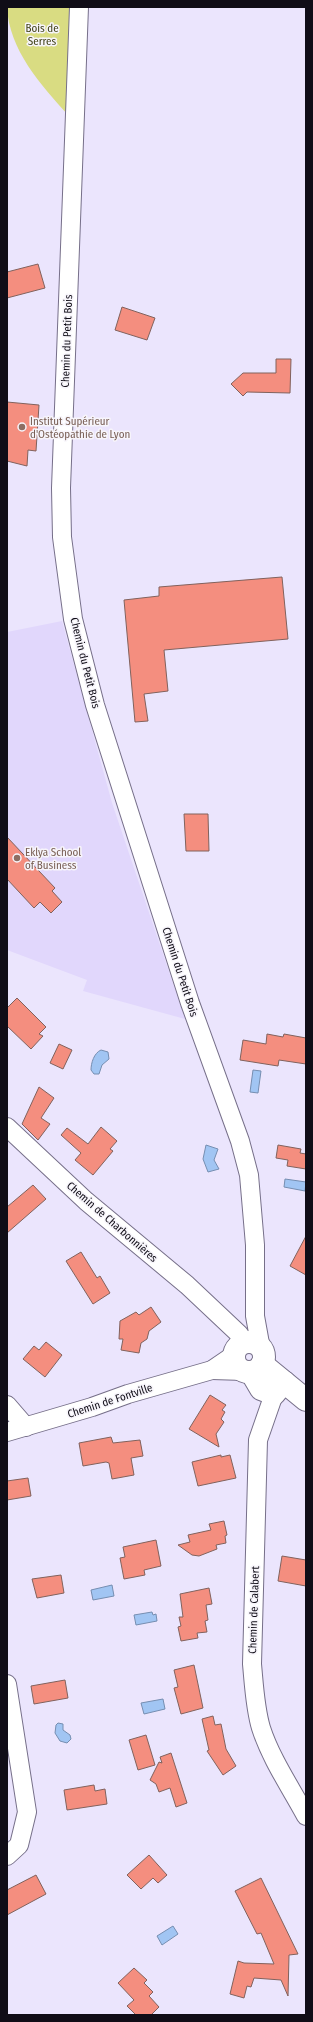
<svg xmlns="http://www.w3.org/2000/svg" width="313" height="2022" font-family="'Fira Sans Condensed',sans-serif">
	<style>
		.built { fill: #e1d7fc }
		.green { fill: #d9dc82 }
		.water { fill: #a1c5f3; stroke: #768eb1 }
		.building { fill: #f48e7f; stroke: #81625d }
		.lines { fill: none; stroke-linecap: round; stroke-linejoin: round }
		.street-casing { stroke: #766f89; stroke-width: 20 }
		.secondary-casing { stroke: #766f89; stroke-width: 24 }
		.street { stroke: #fff; stroke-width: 18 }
		.secondary { stroke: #fff; stroke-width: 22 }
		.education-dot { fill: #8d6e63; stroke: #f7f5fb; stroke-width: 1.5 }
		.labels { text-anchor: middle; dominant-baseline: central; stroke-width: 3; stroke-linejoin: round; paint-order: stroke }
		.park-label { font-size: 11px; fill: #3f4015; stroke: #f7f5fb }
		.street-label { font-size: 11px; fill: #100d17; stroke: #f7f5fb }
		.education-label { font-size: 11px; fill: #785e54; stroke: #f7f5fb; text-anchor: start }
	</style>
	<rect width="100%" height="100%" fill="#ebe5fd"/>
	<!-- built -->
	<polygon class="built" points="62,621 112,803 185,1019 83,991 87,980 7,950 7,632"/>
	<!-- green -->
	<path class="green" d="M7,7H70L68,115C41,85 9,50 7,7Z"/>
	<!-- water -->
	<g class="water">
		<path d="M101,1050L108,1052L109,1059L102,1065L99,1074H94L91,1070C91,1063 94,1053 101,1050Z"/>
		<polygon points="253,1070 261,1071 258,1093 250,1092"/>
		<polygon points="206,1145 218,1149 214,1160 219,1169 208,1172 203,1159"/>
		<polygon points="285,1179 306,1182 305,1191 284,1187"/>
		<polygon points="112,1585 114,1596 93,1600 91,1590"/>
		<polygon points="152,1612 153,1615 156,1614 157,1621 136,1625 134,1615"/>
		<polygon points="163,1699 165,1709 144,1714 141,1703"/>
		<polygon points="58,1723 63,1724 63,1730 70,1735 71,1739 67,1743 60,1741 55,1733 56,1725"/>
		<polygon points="173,1926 178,1934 162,1945 157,1936"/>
	</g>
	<!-- building -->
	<g class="building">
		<polygon points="38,264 45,288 7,298 7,272"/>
		<polygon points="122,307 155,318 147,340 115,330"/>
		<polygon points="276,359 291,359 290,393 247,392 243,396 231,384 243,373 276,373"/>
		<polygon points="7,402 39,405 36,451 28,450 27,466 7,461"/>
		<polygon points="282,577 288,639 164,650 168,691 144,694 148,721 135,722 124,600 159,596 159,587"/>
		<polygon points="184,814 208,814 209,851 186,851"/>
		<polygon points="7,837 55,888 52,891 62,902 51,913 40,902 34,908 7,879"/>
		<polygon points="17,998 46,1027 39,1034 43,1036 31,1049 7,1026 7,1008"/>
		<polygon points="267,1034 283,1037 284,1034 306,1038 306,1064 279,1060 278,1066 240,1060 243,1040 266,1044"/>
		<polygon points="59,1044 72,1050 63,1069 50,1063"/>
		<polygon points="39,1087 54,1098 41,1118 50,1124 38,1140 22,1124"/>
		<polygon points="101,1127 117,1141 110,1149 113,1151 93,1175 75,1160 81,1153 61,1135 67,1128 88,1144"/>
		<polygon points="278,1145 301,1149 300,1153 306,1154 306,1169 287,1166 288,1160 276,1158"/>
		<polygon points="33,1185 46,1199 7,1233 7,1207"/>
		<polygon points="306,1236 306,1275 290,1266"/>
		<polygon points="81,1252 97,1278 100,1276 110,1293 93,1304 66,1261"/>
		<polygon points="151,1307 161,1322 149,1331 147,1339 141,1343 139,1353 121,1350 123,1339 119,1339 120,1321 136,1312 139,1315"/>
		<polygon points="46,1342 62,1355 45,1377 23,1359 34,1346 39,1350"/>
		<polygon points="210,1395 226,1405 222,1410 225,1412 221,1419 224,1422 216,1434 219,1447 189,1429"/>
		<polygon points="111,1437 113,1443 140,1440 143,1456 131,1458 134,1475 112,1479 109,1463 106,1462 83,1466 79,1443"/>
		<polygon points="221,1455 221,1457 230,1455 236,1478 198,1486 192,1462"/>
		<polygon points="28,1478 31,1496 7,1500 7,1481"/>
		<polygon points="224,1521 227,1535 225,1536 226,1543 216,1545 217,1549 199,1556 192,1555 178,1545 190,1542 188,1535 211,1530 209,1524"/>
		<polygon points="156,1540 161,1566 144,1570 145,1575 124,1579 120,1558 125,1557 123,1547"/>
		<polygon points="282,1556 306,1560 306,1586 278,1581"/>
		<polygon points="61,1575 64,1593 37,1598 32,1579"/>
		<polygon points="209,1588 212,1604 206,1605 208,1620 205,1621 207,1632 197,1633 198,1638 181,1641 178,1627 181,1626 179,1617 183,1617 180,1594"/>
		<polygon points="194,1665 203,1708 181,1714 174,1688 178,1687 174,1670"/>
		<polygon points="65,1680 68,1698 34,1704 31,1686"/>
		<polygon points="213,1716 215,1725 221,1724 226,1749 236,1766 223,1775 207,1751 209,1750 202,1719"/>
		<polygon points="146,1735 155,1765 138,1770 129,1740"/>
		<polygon points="171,1753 187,1803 176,1807 170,1788 159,1792 156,1784 150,1780 159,1762 162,1763 160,1757"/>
		<polygon points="94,1785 95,1791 105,1789 107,1804 67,1810 64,1790"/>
		<polygon points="149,1855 167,1875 158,1883 153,1878 141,1889 127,1875"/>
		<polygon points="36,1875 46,1894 7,1915 7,1890"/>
		<polygon points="261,1878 298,1954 289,1955 288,1996 281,1980 254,1978 251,1987 247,1986 244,1998 230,1994 238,1961 244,1963 274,1964 261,1933 257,1934 235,1891"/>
		<polygon points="134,1968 147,1980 144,1983 153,1992 149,1996 159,2007 151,2015 136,2015 127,2006 134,2000 118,1983"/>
	</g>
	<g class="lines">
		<defs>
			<g id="street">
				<polyline points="79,7 61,488 62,537 73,619 95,705 190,1003 240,1141 249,1175 255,1245 255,1316 261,1349"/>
				<polyline points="7,1127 86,1201 187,1285 239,1334 245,1343"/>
				<polyline points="212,1370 244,1371"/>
				<path d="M274,1394L258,1440L252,1664C254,1685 255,1708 261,1728C271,1759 291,1788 306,1816"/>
				<polyline points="7,1405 26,1427"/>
				<polyline points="7,1432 92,1407 128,1394 212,1370 234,1355"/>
				<polyline points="7,1684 27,1812 19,1845 7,1856"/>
			</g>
			<g id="secondary">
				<circle cx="249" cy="1357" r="15"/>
				<polyline points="262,1364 306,1400"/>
				<polyline points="251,1372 261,1389 274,1394 284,1382"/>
			</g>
		</defs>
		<!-- street casing -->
		<use href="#street" class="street-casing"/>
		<!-- secondary casing -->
		<use href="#secondary" class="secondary-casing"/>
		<!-- street -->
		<use href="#street" class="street"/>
		<!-- secondary -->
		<use href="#secondary" class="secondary"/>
	</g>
	<!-- markers -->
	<g class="education-dot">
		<circle cx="22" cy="427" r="4"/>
		<circle cx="17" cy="858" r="4"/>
	</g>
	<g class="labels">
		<!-- park labels -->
		<g class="park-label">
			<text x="42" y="28">Bois de<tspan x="42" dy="13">Serres</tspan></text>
		</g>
		<!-- street labels -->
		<g class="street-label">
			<text transform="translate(67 341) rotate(-88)">Chemin du Petit Bois</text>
			<text transform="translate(85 663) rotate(76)">Chemin du Petit Bois</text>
			<text transform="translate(180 972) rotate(72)">Chemin du Petit Bois</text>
			<text transform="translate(112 1222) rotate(41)">Chemin de Charbonnières</text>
			<text transform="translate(110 1401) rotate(-18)">Chemin de Fontville</text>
			<text transform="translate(254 1610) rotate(-88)">Chemin de Calabert</text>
		</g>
		<!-- education labels -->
		<g class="education-label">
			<text x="30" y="421">Institut Supérieur<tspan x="30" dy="13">d'Ostéopathie de Lyon</tspan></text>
			<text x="25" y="852">Eklya School<tspan x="25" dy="13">of Business</tspan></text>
		</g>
	</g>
	<!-- border -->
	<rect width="313" height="2022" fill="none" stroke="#100d17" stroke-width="16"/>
</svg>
